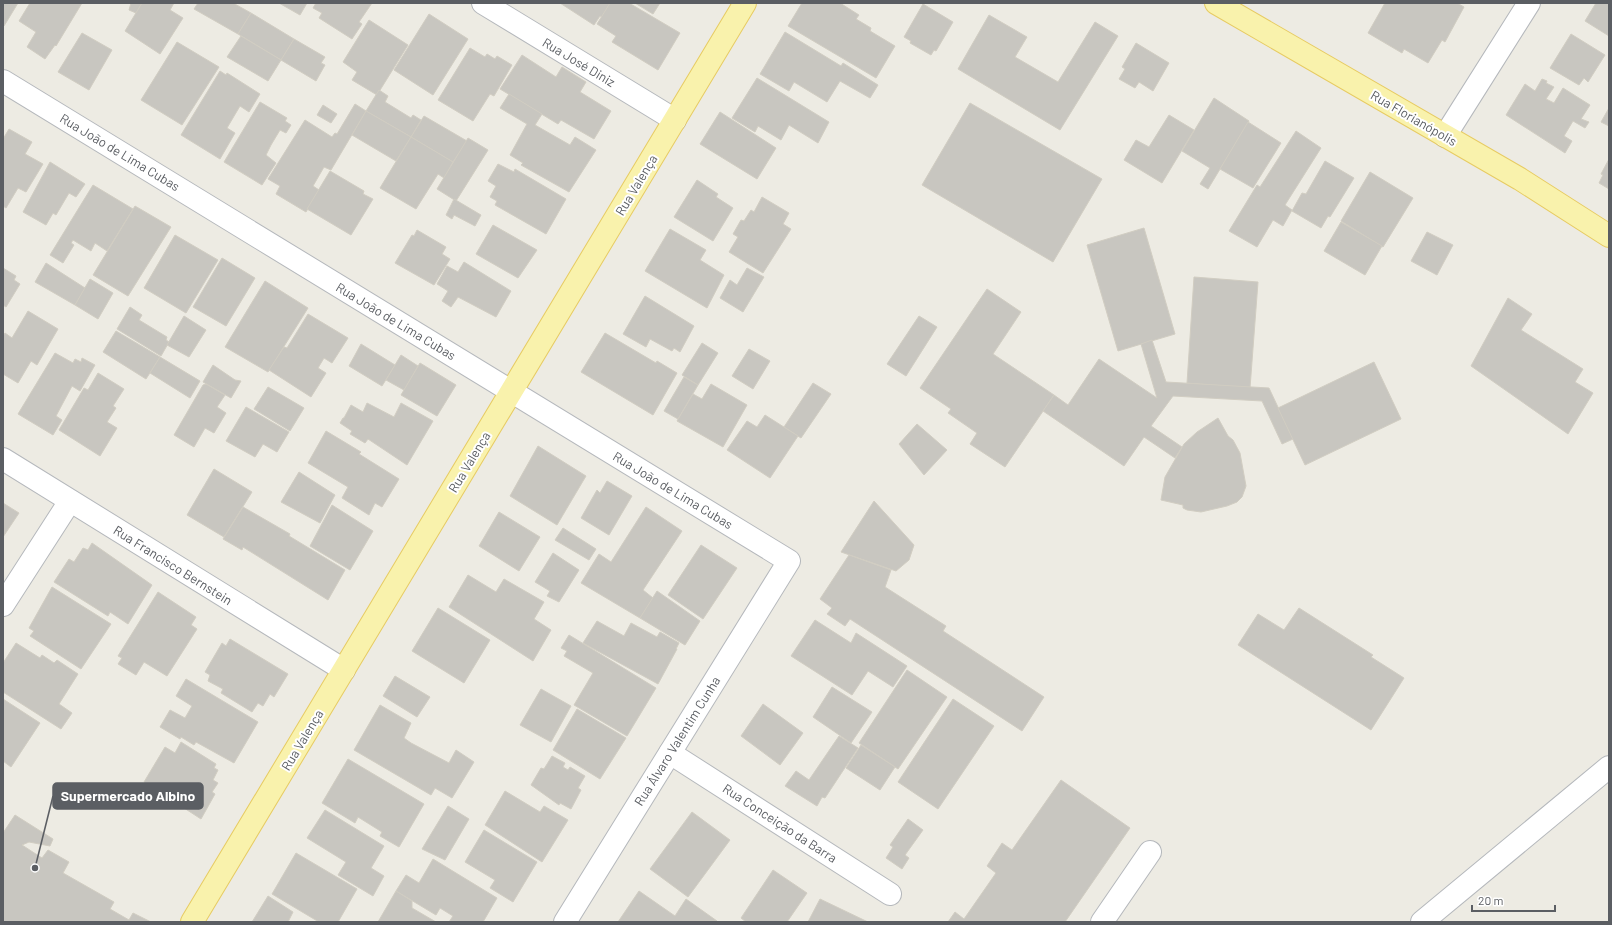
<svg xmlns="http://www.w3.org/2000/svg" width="1612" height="925" font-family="Barlow,sans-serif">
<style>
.building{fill:#c8c6c0;stroke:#d1cdc2}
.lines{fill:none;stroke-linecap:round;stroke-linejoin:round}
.minor-casing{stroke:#b5b8bc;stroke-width:24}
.major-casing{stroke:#e7cb62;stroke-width:24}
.minor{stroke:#fff;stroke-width:22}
.major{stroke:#f9f2ac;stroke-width:22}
.labels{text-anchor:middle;stroke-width:4;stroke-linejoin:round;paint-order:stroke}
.street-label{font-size:13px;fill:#5b5e63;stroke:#fff}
.leader{fill:none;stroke:#5b5e63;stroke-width:1.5}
.callout-dot{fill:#5b5e63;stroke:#fff;stroke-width:1.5}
.callout{fill:#5b5e63;stroke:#5b5e63;stroke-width:1.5}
.callout-label{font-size:14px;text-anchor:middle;font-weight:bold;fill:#fff}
</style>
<rect width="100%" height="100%" fill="#edebe3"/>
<!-- building -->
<g class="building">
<polygon points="3,3 18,3 4,26 3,25"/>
<polygon points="30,3 82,3 56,46 55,45 45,59 27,47 36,32 19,21"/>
<polygon points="131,3 142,3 136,13 129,10"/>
<polygon points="142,3 174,3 170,10 183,18 160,54 125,31"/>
<polygon points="198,3 233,3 251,13 238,34 194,9"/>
<polygon points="279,3 307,3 300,15"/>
<polygon points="316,3 372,3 359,22 362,24 352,39 319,18 322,13 313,8"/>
<polygon points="560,3 610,3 602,17 600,16 594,25"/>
<polygon points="610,3 629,3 680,33 658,70 612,42 616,36 597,24"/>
<polygon points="635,3 660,3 653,14"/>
<polygon points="802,3 840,3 859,15 856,19 871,28 870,31 895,46 876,78 788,26"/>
<polygon points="1385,3 1457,3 1464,7 1445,42 1442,40 1428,63 1404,49 1402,53 1368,33"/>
<polygon points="1596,3 1609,3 1609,36 1585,21"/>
<polygon points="923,4 953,22 936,51 934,50 931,55 910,43 911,41 904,37"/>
<polygon points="251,13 294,39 281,60 238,34"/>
<polygon points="429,14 468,39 433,95 394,70"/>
<polygon points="989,15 1027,37 1015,57 1058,82 1095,22 1118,36 1060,130 958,69"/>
<polygon points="369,20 408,45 377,95 352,80 357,72 343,62"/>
<polygon points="785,32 841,66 843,63 878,85 870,98 840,81 827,102 794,82 789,91 760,74"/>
<polygon points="82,33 112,50 89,90 58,72"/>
<polygon points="1571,34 1605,55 1588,82 1584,78 1579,85 1550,68"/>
<polygon points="241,36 281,60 268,81 227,57"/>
<polygon points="294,39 325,57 321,63 325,65 316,81 281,60"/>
<polygon points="177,42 219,67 182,125 141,100"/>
<polygon points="1136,43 1169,63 1153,91 1139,82 1135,88 1119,79 1125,69 1122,67"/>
<polygon points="470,48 485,57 487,54 495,59 497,56 512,65 494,96 490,94 473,121 438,100"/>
<polygon points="522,55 556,77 562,67 586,82 580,92 611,111 594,139 561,120 558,124 500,89"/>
<polygon points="220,71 226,75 227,73 260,94 249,112 240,106 227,128 235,133 220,159 181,135"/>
<polygon points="757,78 829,122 818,143 789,125 781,140 758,126 755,132 732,118"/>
<polygon points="1542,79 1547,81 1546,83 1554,87 1546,99 1554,103 1563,88 1590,105 1581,119 1589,122 1585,128 1573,121 1564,136 1572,141 1565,153 1506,115 1525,84 1535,91"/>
<polygon points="379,90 388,96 385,102 411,118 413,115 421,120 411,137 366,111"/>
<polygon points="509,94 542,114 535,125 570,145 575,137 596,150 569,192 521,165 523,163 510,155 527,124 500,108"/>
<polygon points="1214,98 1249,121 1208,189 1200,184 1210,168 1182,151"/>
<polygon points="260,102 287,118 285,121 291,125 286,133 280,130 271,145 266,155 276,163 262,185 224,162"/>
<polygon points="970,103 1102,179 1053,262 922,185"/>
<polygon points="355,104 366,111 331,170 324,167 313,186 319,190 306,212 276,194 280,186 268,179 305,120 332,137 335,133 337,134"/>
<polygon points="323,105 337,114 331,123 317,115"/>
<polygon points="1609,108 1609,126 1601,122"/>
<polygon points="366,111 411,137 396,161 352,135"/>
<polygon points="720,112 776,148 757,179 700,144"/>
<polygon points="1169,115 1194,130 1162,183 1124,160 1136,140 1149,147"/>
<polygon points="424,116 467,141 453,162 411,137"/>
<polygon points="1248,122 1281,143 1253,188 1220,169"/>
<polygon points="9,129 32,142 25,154 43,164 26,192 18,188 6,208 3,206 3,139"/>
<polygon points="1296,131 1321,148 1285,205 1292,210 1283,226 1273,220 1257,247 1229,231 1257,185 1260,187"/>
<polygon points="411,137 453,162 444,178 438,174 416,209 380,188"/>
<polygon points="468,138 488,150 456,201 437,189"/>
<polygon points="1609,159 1609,189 1599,183 1603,175 1601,174"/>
<polygon points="1325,161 1354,178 1330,217 1328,216 1321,228 1292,211 1302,193 1306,194"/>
<polygon points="50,162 85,184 76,197 69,193 56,215 53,213 46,225 23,212"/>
<polygon points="498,164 514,172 515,169 566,199 546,234 495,205 497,201 490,197 496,186 488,181"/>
<polygon points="330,171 364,191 363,194 373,199 351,235 307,209"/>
<polygon points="1370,172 1413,198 1383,247 1341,221"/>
<polygon points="697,180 718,194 716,197 733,208 713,241 674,217"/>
<polygon points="93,185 133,209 107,251 95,243 91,251 73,240 71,243 74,245 63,263 50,255"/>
<polygon points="762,197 789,213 783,224 791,229 763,273 729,252 738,237 733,234 741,220 744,221 751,210 754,212"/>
<polygon points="454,199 481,215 475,226 454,215 452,219 446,215"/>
<polygon points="135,206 171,227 128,296 93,275"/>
<polygon points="1341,222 1382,246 1365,275 1324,251"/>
<polygon points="493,225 537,250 518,278 476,254"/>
<polygon points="1144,228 1175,334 1118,351 1087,245"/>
<polygon points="670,229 706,250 700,260 724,275 707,308 645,271"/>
<polygon points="417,230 446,247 442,254 450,259 434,285 395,263 412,235 414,236"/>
<polygon points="1427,232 1453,245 1437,275 1411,261"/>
<polygon points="175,235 218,260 186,313 144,288"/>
<polygon points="222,258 255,278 226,326 193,307"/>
<polygon points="464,262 511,291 496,317 458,297 451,307 442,301 448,291 437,284 447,266 458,272"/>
<polygon points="46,263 85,288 75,305 35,282"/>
<polygon points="3,268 16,276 14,280 20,284 6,307 3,305"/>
<polygon points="747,268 764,277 743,312 720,298 730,280 737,285"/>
<polygon points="1194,277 1258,282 1250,388 1187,383"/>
<polygon points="90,279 113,293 98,319 75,305"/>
<polygon points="265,281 308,308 268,372 225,347"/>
<polygon points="987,289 1021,312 993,354 1054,395 1005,467 970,444 977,433 948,413 951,409 920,388"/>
<polygon points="645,296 694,326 680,352 674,348 672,351 650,339 646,347 623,334"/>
<polygon points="1508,298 1532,314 1521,330 1583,369 1575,382 1593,393 1568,434 1471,366"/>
<polygon points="130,307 142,315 139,320 167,337 166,340 169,342 161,356 117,329"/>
<polygon points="28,311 58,329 37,365 31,361 18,383 3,374 3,336 5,333 12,338"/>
<polygon points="308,314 348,338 332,363 324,358 318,368 326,373 311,397 269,370 284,347 287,348"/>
<polygon points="184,316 206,330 189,357 167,345"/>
<polygon points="919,316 937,327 906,376 887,364"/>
<polygon points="116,331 160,357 146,379 103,352"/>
<polygon points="605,333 656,363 657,361 677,373 653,415 581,372"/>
<polygon points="1152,340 1166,382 1269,388 1293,439 1282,444 1262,401 1173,396 1151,426 1182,447 1175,458 1144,437 1124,466 1043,411 1054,395 1068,405 1099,359 1157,398 1141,344"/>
<polygon points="702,343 718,353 698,385 682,375"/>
<polygon points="361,344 395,365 382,386 349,366"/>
<polygon points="749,349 770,361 753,389 732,376"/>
<polygon points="55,353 73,363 75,359 81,362 82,358 95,365 80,391 72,386 56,416 62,420 53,435 18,414"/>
<polygon points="401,355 418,366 404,390 386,380"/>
<polygon points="160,357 200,381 190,398 150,373"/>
<polygon points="1374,362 1401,419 1305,465 1278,408"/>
<polygon points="420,363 456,385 437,416 401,395"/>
<polygon points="213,365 235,380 241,381 231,398 203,382"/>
<polygon points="98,373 124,389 113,406 116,408 107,422 117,428 100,456 59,430 84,388 88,390"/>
<polygon points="684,377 698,385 678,419 664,411"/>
<polygon points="813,383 831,394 801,438 784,427"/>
<polygon points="206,384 225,395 217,407 226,413 214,433 205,428 194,447 174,435 203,385"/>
<polygon points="711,384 747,405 723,447 677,421 693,394 702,399"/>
<polygon points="268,387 304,408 290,431 254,409"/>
<polygon points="367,403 394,417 401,403 433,421 407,465 368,439 365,443 350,434 352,431 340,423 343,418 344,418 351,405 363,412"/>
<polygon points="246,407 289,432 277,452 263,444 255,457 226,441"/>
<polygon points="765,415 798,436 770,478 727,450 747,421 757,427"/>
<polygon points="1218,418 1228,436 1233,440 1240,453 1246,486 1242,497 1237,502 1227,506 1201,512 1187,510 1183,508 1183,505 1161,500 1165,477 1184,444 1197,432"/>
<polygon points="917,424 947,450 924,475 899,444"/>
<polygon points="326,431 361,452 359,454 399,479 382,507 375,503 369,515 342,498 348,487 308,463"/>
<polygon points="538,446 586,476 557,525 510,496"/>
<polygon points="214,469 252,492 224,537 187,515"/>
<polygon points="299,472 335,495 320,523 281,502"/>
<polygon points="607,481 632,496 609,535 581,518 597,490 600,493"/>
<polygon points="874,501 914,545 909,560 896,571 841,552"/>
<polygon points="3,503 19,513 3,537"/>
<polygon points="332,505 373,531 350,570 310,546"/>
<polygon points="243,507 290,534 289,536 345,570 328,600 243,547 242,550 223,539"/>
<polygon points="646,507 682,531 643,590 653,598 640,618 581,583 599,554 611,562"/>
<polygon points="499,512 540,537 519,571 479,546"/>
<polygon points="563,528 596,549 589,560 555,540"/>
<polygon points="92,543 152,585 128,624 110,612 108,616 54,582 69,559 74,562 83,548 88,550"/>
<polygon points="701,545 737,568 703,619 668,595"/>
<polygon points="553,553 579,570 559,602 547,596 550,591 535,582"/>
<polygon points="849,555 891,570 885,587 946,626 943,631 1044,697 1022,731 850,619 845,626 827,614 832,608 820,599"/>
<polygon points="468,575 496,592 504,579 544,602 534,619 551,630 533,661 449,607"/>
<polygon points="52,587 111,624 81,669 30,636 34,631 29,628"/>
<polygon points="657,591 700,621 685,645 640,618"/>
<polygon points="158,592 196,617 191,625 197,629 167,676 144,662 136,675 118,664 122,658 118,656"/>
<polygon points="438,608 490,640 464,683 412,651"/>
<polygon points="1299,608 1373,655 1371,657 1404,678 1371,730 1238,645 1258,614 1284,630"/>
<polygon points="815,620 851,643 856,633 907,666 893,687 868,671 852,695 791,656"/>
<polygon points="597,621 624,636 631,623 657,637 660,632 679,643 676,649 677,649 658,684 583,643"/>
<polygon points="569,635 656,688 627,736 574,705 593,673 564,656 567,651 561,648"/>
<polygon points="230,639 288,674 274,697 270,694 263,706 258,703 252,712 221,693 223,689 208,681 210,675 205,672 222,643 226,646"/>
<polygon points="16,643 40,658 42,655 54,663 57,660 78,674 59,704 72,713 61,729 3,692 3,663"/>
<polygon points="907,670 947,697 898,769 859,743"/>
<polygon points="395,676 430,697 417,717 383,696"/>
<polygon points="186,679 258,722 234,763 196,742 194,745 181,737 180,739 160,727 170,710 185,718 192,706 176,696"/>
<polygon points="832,687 872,712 851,743 813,717"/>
<polygon points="541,689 571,706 551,742 520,725"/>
<polygon points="3,699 40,723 11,767 3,761"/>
<polygon points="953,699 994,726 938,809 898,782"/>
<polygon points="763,704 803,733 780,765 741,736"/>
<polygon points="380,705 411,723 404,738 411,743 449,763 456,750 474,762 452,798 435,788 431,795 354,750"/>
<polygon points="577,709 626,738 600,779 553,750"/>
<polygon points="839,736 858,748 825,798 822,797 817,806 785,786 796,771 809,780"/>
<polygon points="181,742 216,764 214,768 218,770 213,780 218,783 212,792 215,794 201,819 144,782 165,747 175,753"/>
<polygon points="861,745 895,767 880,790 846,768"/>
<polygon points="552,756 565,763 563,767 568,770 570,767 585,776 578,788 581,790 571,809 560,803 559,805 531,785 541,768 544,769"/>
<polygon points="348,759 424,804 399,847 380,836 382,832 358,817 355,823 322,803"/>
<polygon points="1061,780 1130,828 1065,922 948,922 955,912 964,919 996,873 987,866 1002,843 1012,850"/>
<polygon points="505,791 540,812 544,806 568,820 542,862 485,825"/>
<polygon points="448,806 469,819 445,860 422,849"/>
<polygon points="325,810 384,846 371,868 384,876 373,896 338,875 346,862 307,838"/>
<polygon points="692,812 730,840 688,897 650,869"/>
<polygon points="15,815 53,839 50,846 29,842 22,845 42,858 48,850 69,862 63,873 114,902 110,909 129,920 133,913 151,922 3,922 3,833"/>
<polygon points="908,819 923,830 905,855 909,858 902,869 886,858 893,847 890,845"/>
<polygon points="484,830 537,862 513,902 490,888 495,880 465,862"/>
<polygon points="296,853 357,889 338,922 319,922 272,894"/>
<polygon points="433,859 497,898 483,922 449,922 453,916 440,908 436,915 396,891 406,875 419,883"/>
<polygon points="773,870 807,893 787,922 746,922 741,918"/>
<polygon points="396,891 412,901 412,908 436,922 378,922"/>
<polygon points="639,891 675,916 686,899 717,921 618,922"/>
<polygon points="268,896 293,912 288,922 252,922"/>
<polygon points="820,899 868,922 808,922"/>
</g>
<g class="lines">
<defs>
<g id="minor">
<polyline points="483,3 675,120"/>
<polyline points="3,81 789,561 565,922"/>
<polyline points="1445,136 1529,3"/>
<polyline points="3,459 344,670"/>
<polyline points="3,605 70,501"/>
<polyline points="670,753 890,894"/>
<polyline points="1102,922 1150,852"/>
<polyline points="1422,922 1609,767"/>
</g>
<g id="major">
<polyline points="1216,3 1520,179 1609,236"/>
<polyline points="192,922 745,3"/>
</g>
</defs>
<!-- minor casing -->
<use href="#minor" class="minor-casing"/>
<!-- major casing -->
<use href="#major" class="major-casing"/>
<!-- minor -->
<use href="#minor" class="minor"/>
<!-- major -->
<use href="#major" class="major"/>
</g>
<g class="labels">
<!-- street labels -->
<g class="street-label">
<text transform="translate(579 62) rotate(31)" y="5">Rua José Diniz</text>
<text transform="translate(1414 118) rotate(30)" y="5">Rua Florianópolis</text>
<text transform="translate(120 152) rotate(31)" y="5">Rua João de Lima Cubas</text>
<text transform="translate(636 185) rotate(-59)" y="5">Rua Valença</text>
<text transform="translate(396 321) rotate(31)" y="5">Rua João de Lima Cubas</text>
<text transform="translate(469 462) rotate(-59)" y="5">Rua Valença</text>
<text transform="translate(673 490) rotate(31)" y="5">Rua João de Lima Cubas</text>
<text transform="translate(173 565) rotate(32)" y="5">Rua Francisco Bernstein</text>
<text transform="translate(302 740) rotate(-59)" y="5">Rua Valença</text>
<text transform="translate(677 741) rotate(-58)" y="5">Rua Álvaro Valentim Cunha</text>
<text transform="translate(780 823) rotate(33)" y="5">Rua Conceição da Barra</text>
</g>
</g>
<!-- callouts -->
<path class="leader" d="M35 868L53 796"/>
<circle class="callout-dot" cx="35" cy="868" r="4"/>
<rect class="callout" x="53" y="783" width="150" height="26" rx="4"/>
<g class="callout-label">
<text x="128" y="801">Supermercado Albino</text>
</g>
<!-- border -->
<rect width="1612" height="925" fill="none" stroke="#5b5e63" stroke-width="8"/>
<!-- scale -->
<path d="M1472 905v6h83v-6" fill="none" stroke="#5b5e63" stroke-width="2"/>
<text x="1478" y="905" font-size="12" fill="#5b5e63" stroke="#ffffff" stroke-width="3" paint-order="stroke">20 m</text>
</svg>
